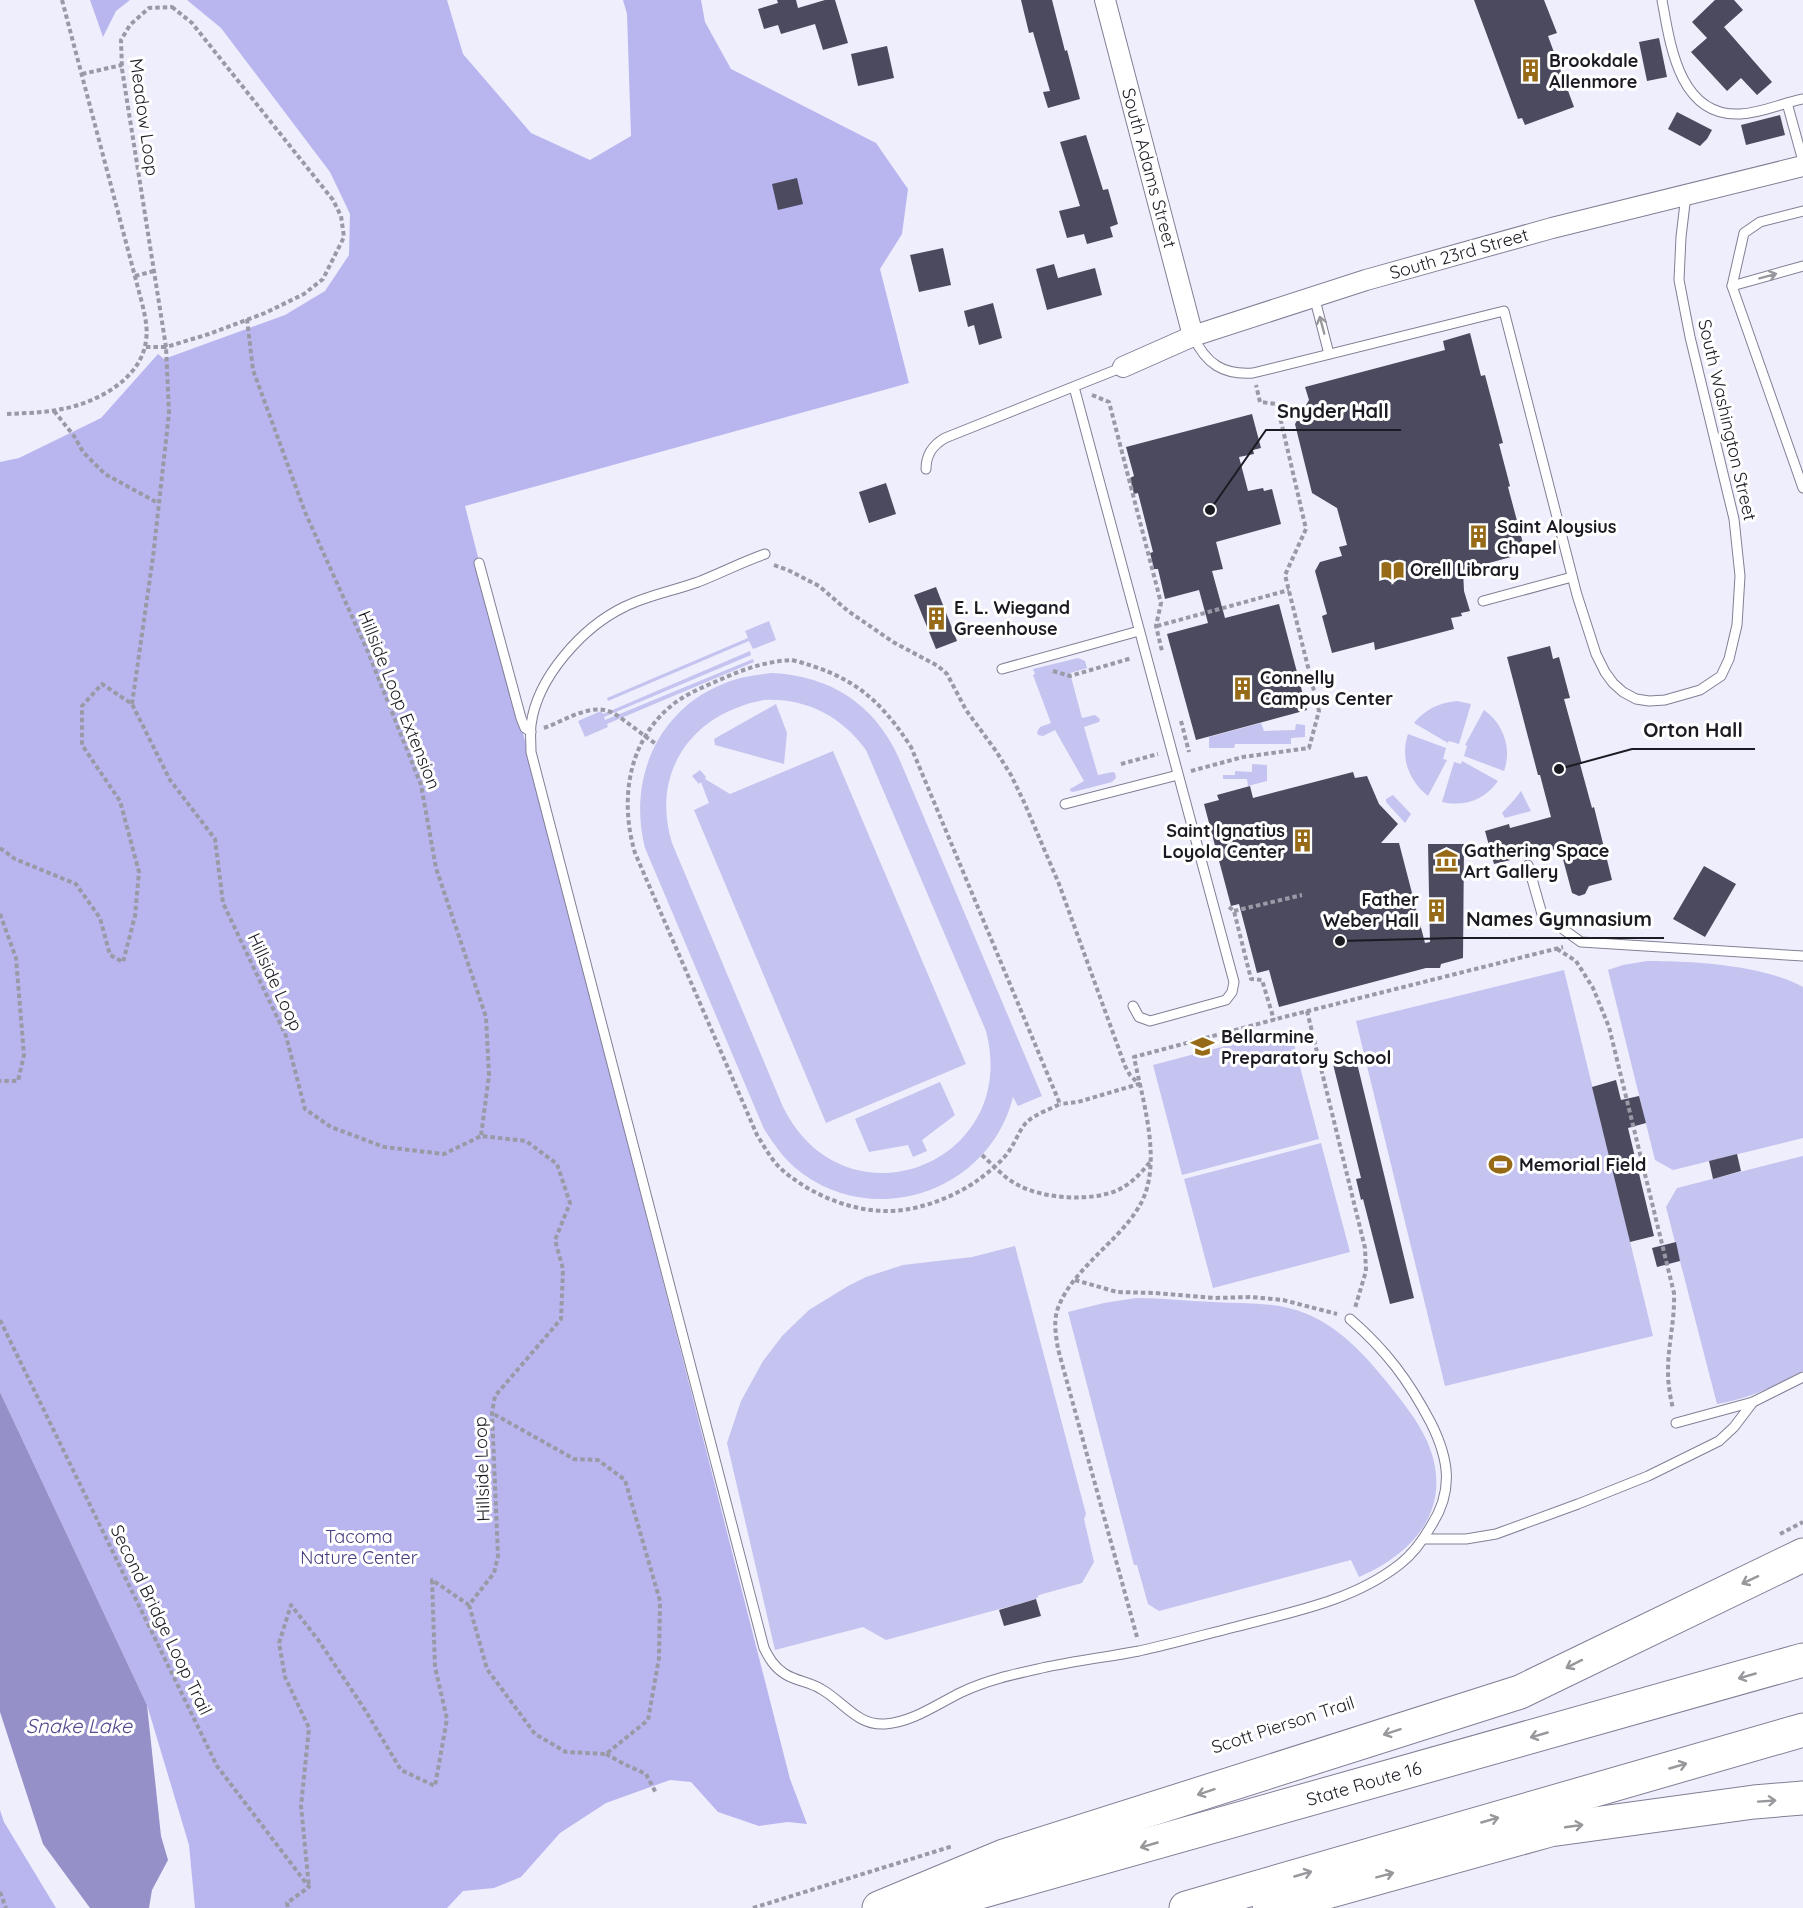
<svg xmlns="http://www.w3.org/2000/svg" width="1803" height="1908" font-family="Quicksand,sans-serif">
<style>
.green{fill:#c5c3ef;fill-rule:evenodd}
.forest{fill:#b9b6ef}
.water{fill:#9591c8}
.building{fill:#4b4a5e}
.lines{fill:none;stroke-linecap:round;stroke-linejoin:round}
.lane-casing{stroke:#807f95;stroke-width:11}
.street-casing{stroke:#807f95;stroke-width:22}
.highway-casing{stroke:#807f95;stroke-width:35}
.path{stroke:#9a99a6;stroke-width:4;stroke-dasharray:4.5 3;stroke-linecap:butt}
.lane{stroke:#fff;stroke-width:9}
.street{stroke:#fff;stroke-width:20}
.highway{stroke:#fff;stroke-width:33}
.oneway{stroke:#98989c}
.labels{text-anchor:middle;stroke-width:6;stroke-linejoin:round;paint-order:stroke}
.poi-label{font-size:18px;font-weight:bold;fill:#1b1b23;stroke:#fff;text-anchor:start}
.street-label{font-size:18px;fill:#1b1b23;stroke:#fff}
.park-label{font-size:18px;fill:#453b7f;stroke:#fff}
.water-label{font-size:20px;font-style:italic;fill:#534a8f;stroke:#fff}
.leader{fill:none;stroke:#1b1b23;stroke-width:2}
.callout-dot{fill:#1b1b23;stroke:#fff;stroke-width:2}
.callout-label{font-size:20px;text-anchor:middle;font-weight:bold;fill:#1b1b23;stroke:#fff;stroke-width:6;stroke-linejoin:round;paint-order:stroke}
</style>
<rect width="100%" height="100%" fill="#efeefd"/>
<!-- green -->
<g class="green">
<polygon points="769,621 776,640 753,649 749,641 608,701 607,698 748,638 745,631"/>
<polygon points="750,651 751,655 604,717 605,720 753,659 754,662 607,724 608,727 585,737 578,721 601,711 603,714"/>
<polygon points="1078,658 1085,661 1087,668 1070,673 1082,718 1095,715 1100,719 1099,722 1084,727 1098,775 1113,772 1115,773 1116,778 1112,782 1073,792 1070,791 1070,789 1084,781 1055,730 1043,736 1038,735 1037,732 1040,727 1051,723 1033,675 1035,674 1033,669"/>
<path d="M 772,673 C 830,676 873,703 898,756 L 1042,1096 L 1018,1106 L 1013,1097 C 990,1189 880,1229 803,1174 C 786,1162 775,1146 764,1129 L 645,848 C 628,781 656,711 723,684 C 738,677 755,675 772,673 ZM 764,700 C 806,698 841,716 866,750 L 986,1031 C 1021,1164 845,1232 783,1107 L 672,843 C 650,771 693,713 764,700 Z"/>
<path d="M 1457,701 L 1471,704 L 1459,744 L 1449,741 L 1448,743 L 1414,723 C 1426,709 1438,703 1457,701 Z"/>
<polygon points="776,704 787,733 784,764 715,745 714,739"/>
<path d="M 1484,710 C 1504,724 1512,749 1504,771 L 1464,756 L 1467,746 L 1465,745 Z"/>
<polygon points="1261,723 1264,731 1295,730 1296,724 1305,725 1305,737 1291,738 1291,744 1235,744 1234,748 1209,748 1209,737"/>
<path d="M 1408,734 L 1446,748 L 1443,759 L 1447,760 L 1428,796 C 1409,781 1400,758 1408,734 Z"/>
<polygon points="833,751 966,1064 826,1123 694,810 709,803 701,782 699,784 692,776 700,770 706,777 705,779 730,794"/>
<path d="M 1462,761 L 1498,781 C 1485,800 1464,807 1442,802 L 1454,762 L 1461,764 Z"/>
<polygon points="1252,764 1267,765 1267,781 1248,786 1247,779 1223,779 1223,775 1235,775 1235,771 1252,772"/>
<polygon points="1521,791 1531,811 1505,818 1502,813 1514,800"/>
<polygon points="1393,795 1411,814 1405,823 1386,802 1386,799"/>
<path d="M 1647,961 C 1694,961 1762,965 1803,987 L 1803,1138 L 1673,1170 L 1655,1160 L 1608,970 L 1623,965 Z"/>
<polygon points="1564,970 1653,1336 1445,1386 1356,1021"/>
<polygon points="1290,1029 1319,1139 1182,1175 1153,1065"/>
<polygon points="940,1082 955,1115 922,1140 927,1151 913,1157 908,1145 869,1152 855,1119"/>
<polygon points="1321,1143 1350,1252 1213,1288 1184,1179"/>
<path d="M 1803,1156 L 1803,1371 C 1776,1386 1748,1399 1717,1404 L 1666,1207 L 1677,1188 Z"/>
<polygon points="1015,1246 1086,1514 1084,1519 1094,1562 1082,1583 1039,1595 1036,1599 886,1640 863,1627 775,1650 727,1443 741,1401 763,1361 783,1335 809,1310 848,1286 866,1277 903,1265 972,1257"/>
<path d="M 1136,1298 C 1162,1298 1187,1301 1213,1302 C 1245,1304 1276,1301 1307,1314 C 1340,1328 1364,1354 1386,1381 C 1401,1400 1417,1419 1427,1441 C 1455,1505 1417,1552 1359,1577 L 1351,1560 L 1159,1611 L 1148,1604 L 1137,1565 L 1134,1565 L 1068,1312 L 1104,1303 Z"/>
</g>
<!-- forest -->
<g class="forest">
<polygon points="90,0 130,0 116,11 103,37"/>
<polygon points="187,0 447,0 463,54 531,133 590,160 631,136 627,14 623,0 701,0 705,22 731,69 876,143 908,189 902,234 880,269 909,383 465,506 790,1779 807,1824 788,1822 759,1826 718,1812 691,1782 670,1780 606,1803 560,1833 521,1877 494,1888 463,1891 447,1908 195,1908 189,1845 147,1705 0,1392 0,462 19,458 101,418 158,354 164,359 285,315 325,291 349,255 350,214 330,172 221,28"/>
<polygon points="0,1810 4,1822 56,1908 0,1908"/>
</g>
<!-- water -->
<polygon class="water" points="0,1392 147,1705 161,1836 168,1860 152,1890 149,1908 90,1908 43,1844 0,1712"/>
<!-- building -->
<g class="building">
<polygon points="777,0 796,0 798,8 825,0 835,0 848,43 823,50 815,24 781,34 778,25 764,29 758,9 778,3"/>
<polygon points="1021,0 1052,0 1065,51 1067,50 1080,99 1048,108 1043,92 1050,91 1033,32 1029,33"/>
<polygon points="1474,0 1544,0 1557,33 1548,36 1574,107 1525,125 1522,118 1518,119"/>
<polygon points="1715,0 1734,0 1743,10 1724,27 1772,82 1757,95 1741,78 1727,91 1691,52 1707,38 1692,22"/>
<polygon points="1659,38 1667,77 1647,81 1639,42"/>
<polygon points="887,46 894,78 858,86 851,54"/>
<polygon points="1677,112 1712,130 1707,139 1700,146 1668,129"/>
<polygon points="1780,115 1785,135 1746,145 1741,125"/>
<polygon points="1086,135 1103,190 1108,189 1118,224 1110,227 1113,237 1087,244 1084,234 1067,238 1059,211 1080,206 1060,142"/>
<polygon points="797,178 803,204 778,210 772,184"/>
<polygon points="943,248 951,285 919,292 910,255"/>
<polygon points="1054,264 1058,278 1095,268 1102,295 1047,310 1036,269"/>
<polygon points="993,303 1002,338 979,345 974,325 968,327 964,311"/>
<polygon points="1470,333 1481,376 1485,375 1503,443 1499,444 1510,486 1508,487 1524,547 1509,551 1511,557 1463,570 1464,591 1470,611 1461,613 1462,616 1451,618 1454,629 1375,650 1374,642 1332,653 1322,616 1327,614 1315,571 1320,562 1342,556 1339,547 1347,545 1337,508 1312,493 1295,424 1309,400 1305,387 1445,350 1443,341"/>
<polygon points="1252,414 1261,448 1253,450 1254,454 1239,457 1248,491 1263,488 1264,491 1272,489 1281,524 1216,542 1223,569 1212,571 1225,618 1279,604 1307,710 1196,740 1167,634 1208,623 1199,590 1165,599 1158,569 1154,569 1150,553 1153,552 1138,493 1134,494 1130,478 1134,476 1126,447"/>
<polygon points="886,483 896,514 869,523 859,492"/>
<polygon points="936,587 957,641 936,649 914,595"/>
<polygon points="1550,646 1553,659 1559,657 1570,698 1564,699 1582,764 1580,764 1592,808 1594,807 1612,880 1589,886 1585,894 1579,896 1572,893 1560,848 1494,864 1485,831 1509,824 1510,828 1551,817 1540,775 1538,775 1507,657"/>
<polygon points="1353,772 1355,778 1367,776 1379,804 1398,824 1381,843 1399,843 1425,943 1430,942 1428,844 1464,844 1463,958 1441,964 1440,968 1426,968 1279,1007 1269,970 1257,973 1239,904 1231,906 1204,804 1219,800 1217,795 1250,786 1253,798"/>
<polygon points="1704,866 1736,884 1705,937 1673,919"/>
<polygon points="1356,1059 1414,1298 1390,1304 1363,1199 1361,1200 1356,1179 1361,1178 1333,1064"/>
<polygon points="1616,1080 1621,1100 1639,1096 1646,1123 1628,1128 1654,1236 1630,1242 1592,1087"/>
<polygon points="1737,1154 1741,1171 1713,1179 1709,1161"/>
<polygon points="1676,1242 1680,1261 1657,1267 1652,1248"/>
<polygon points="1036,1599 1041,1616 1004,1626 999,1610"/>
</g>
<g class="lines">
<defs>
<g id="lane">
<path d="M 1662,0 C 1670,44 1679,117 1740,114 C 1762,113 1782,103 1803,99"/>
<polyline points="1787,103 1803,161"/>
<polyline points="1803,211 1760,222 1744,233 1732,286 1803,488"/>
<polyline points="1732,286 1803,266"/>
<polyline points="1314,296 1329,354"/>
<path d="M 1193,336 C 1206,364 1223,375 1253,373 L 1504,311 L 1577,595 L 1596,654 L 1605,672 L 1613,683 L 1623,692 L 1636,699 L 1649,701 L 1665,700 L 1700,690 L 1721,676 L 1729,659 L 1737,625 L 1740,576 L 1734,519 L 1690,337 L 1679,280 L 1681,237 L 1686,195"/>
<polyline points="1074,387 1234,982 1232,992 1226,1000 1150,1021 1139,1017 1133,1006"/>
<path d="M 926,469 C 926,454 933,445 945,438 L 1123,367"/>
<path d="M 765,554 C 742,562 721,573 698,582 C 673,591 648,595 624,607 C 583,627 537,677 531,725 C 530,733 531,743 531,752 L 764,1648 C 769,1658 774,1667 785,1674 C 796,1681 810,1682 821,1689 C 843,1701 857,1726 885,1724 C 913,1722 937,1704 962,1692 C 987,1680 1015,1674 1042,1668 C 1074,1661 1107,1657 1139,1651 C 1171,1644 1203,1635 1235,1627 C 1292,1612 1353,1601 1400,1564 C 1413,1554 1423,1540 1431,1526 C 1454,1491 1449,1459 1431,1423 C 1409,1381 1386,1350 1350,1319"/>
<polyline points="479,563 521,718 525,728 531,732"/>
<polyline points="1483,601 1572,577"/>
<polyline points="1002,669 1139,631"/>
<polyline points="1065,804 1178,775"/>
<polyline points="1528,865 1542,914 1581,942 1803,956"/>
<polyline points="1676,1423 1753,1402 1803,1377"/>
<polyline points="1423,1539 1466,1539 1496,1534 1578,1504 1648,1476 1719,1441 1734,1427 1753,1402"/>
</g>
<g id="street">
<polyline points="1105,0 1193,336"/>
<polyline points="1123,367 1193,336 1366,280 1552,228 1803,166"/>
</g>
<g id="highway">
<polyline points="1269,1904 1316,1895 1550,1830 1754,1802 1803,1798"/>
<polyline points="930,1906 1803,1660"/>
<polyline points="879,1908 1004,1856 1520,1692 1803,1555"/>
<polyline points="1186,1908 1803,1730"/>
</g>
</defs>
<!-- lane casing -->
<use href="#lane" class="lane-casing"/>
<!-- street casing -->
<use href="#street" class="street-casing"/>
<!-- highway casing -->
<use href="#highway" class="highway-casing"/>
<!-- path -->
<g class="path">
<polygon points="172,7 192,23 333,200 341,216 344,237 323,279 304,294 265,313 209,334 166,347 122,69 121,40 130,25 149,8"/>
<polyline points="82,74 122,65"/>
<polyline points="135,276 154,271"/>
<polyline points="247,319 253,370 305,512 368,652 421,785 436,868 486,1017 489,1075 481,1136"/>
<polyline points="1092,395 1109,402 1161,603 1156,626 1162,651"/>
<polyline points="54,411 74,436 83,452 105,474 158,503"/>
<path d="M 7,414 C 25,413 44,413 62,409 C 96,403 142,379 146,340 C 148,328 145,316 142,303 L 62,0"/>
<polyline points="774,565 790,571 819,586 848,611 893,642 938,666 947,674 966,710 996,751 1011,775 1024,802 1059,884 1125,1066 1130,1075 1139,1084 1078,1102 1060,1104"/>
<polyline points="1157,626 1289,590"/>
<path d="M 792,660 C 850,675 878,696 911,747 L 1060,1104 C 1050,1109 1036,1114 1028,1121 C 1020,1128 1017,1139 1011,1148 C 1004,1160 989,1172 978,1180 C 953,1198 915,1212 884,1211 C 847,1210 808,1193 780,1168 C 771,1159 764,1146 757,1135 L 635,853 C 619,799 628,738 676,702 C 689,693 703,687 717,681 C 741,670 766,661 792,660 Z"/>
<polyline points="1053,671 1070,676 1132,658"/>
<polyline points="132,704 153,557 169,413 166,347 145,347"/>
<polyline points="1181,721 1189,752"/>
<path d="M 544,728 C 567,720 595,699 618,716 C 631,725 643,735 656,744"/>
<polyline points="1121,764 1158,754"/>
<polyline points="1191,771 1243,757 1309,748 1319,711 1285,575 1306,529 1277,404 1260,402 1256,385"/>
<polyline points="0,848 15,859 76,884 100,918 110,955 123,962 135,916 139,872 120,801 82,745 82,706 102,684 132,704 170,780 215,839 223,903 286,1036 305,1109 331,1127 384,1147 444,1154 481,1136 526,1141 557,1164 570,1203 555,1240 563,1269 561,1319 495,1396 492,1413 498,1556 494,1573 469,1605 432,1580 435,1667 447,1719 435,1786 401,1770 365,1710 319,1641 291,1605 279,1643 285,1677 309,1728 301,1806 309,1887"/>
<polyline points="1229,907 1234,911 1251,979 1262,980 1274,1020"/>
<polyline points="1234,911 1302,895"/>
<polyline points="0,914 16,958 24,1055 18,1081 0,1081"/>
<path d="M 1557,949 L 1576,961 L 1593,988 L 1609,1027 L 1674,1293 C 1675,1321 1668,1344 1668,1371 C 1668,1384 1670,1396 1673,1409"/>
<polyline points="1307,1011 1365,1248 1366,1271 1355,1308"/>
<path d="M 982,1155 C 993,1165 1004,1178 1018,1185 C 1044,1199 1091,1202 1118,1190 C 1131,1184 1141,1173 1150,1162"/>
<polyline points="1075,1280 1117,1292 1155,1293 1215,1298 1251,1297 1283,1300 1337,1314"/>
<polyline points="0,1320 217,1766 309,1887 287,1903 288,1908"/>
<polyline points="1780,1534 1803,1522"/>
<polyline points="469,1605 487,1669 535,1734 566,1752 606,1754 648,1720 659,1658 660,1601 625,1480 598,1460 574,1459 492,1413"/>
<path d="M 1137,1637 L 1058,1349 C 1056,1336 1053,1321 1058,1308 C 1075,1262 1135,1233 1147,1188 C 1158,1148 1142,1097 1134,1057 L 1284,1017 L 1563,947"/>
<polyline points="606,1754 626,1765 646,1774 656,1793"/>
<polyline points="0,1892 6,1908"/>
<polyline points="753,1908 953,1846"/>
</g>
<!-- lane -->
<use href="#lane" class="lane"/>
<!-- street -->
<use href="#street" class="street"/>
<!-- highway -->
<use href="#highway" class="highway"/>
</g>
<!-- one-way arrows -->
<defs><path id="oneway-shaft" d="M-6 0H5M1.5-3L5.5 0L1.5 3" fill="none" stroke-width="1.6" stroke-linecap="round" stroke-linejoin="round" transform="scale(1.5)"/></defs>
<g class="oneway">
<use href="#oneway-shaft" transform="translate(1768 276) rotate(-15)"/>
<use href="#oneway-shaft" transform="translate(1322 325) rotate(-105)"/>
<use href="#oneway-shaft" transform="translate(1750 1580) rotate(155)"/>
<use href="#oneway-shaft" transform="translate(1574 1664) rotate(153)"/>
<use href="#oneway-shaft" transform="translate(1747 1676) rotate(164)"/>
<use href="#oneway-shaft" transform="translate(1392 1732) rotate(162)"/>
<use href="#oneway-shaft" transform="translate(1539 1735) rotate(164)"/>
<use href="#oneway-shaft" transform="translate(1678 1766) rotate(-16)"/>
<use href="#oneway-shaft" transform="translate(1206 1792) rotate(162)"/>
<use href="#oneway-shaft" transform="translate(1767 1801) rotate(-4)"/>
<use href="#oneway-shaft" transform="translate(1490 1820) rotate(-16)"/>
<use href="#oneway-shaft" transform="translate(1574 1826) rotate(-8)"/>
<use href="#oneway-shaft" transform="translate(1149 1845) rotate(164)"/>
<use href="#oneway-shaft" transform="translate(1303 1874) rotate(-16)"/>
<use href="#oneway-shaft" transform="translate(1385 1875) rotate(-15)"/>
</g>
<!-- icons -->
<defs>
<symbol id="building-bare" viewBox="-9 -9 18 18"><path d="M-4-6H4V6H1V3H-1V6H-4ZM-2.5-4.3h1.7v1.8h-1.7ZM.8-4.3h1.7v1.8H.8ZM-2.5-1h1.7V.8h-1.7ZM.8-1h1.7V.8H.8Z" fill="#966a17" stroke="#fff" stroke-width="2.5" paint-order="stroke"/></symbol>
<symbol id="library-bare" viewBox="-9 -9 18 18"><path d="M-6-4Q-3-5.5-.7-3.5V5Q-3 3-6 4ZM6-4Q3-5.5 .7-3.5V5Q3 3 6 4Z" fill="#966a17" stroke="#fff" stroke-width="2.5" paint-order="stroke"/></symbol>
<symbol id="museum-bare" viewBox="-9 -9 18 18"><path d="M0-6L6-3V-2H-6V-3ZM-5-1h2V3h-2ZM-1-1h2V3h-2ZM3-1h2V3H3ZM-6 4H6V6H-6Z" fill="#966a17" stroke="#fff" stroke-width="2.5" paint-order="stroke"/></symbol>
<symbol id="school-bare" viewBox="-9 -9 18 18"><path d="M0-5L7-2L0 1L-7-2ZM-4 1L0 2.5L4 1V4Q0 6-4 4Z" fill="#966a17" stroke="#fff" stroke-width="2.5" paint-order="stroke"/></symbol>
<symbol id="stadium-bare" viewBox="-9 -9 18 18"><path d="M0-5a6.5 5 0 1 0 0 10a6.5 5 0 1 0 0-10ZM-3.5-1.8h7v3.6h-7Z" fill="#966a17" stroke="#fff" stroke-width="2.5" paint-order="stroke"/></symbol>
</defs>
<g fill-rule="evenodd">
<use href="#building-bare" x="1514" y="54" width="33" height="33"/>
<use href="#building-bare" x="1462" y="520" width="33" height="33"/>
<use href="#library-bare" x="1376" y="554" width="33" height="33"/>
<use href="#building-bare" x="920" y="602" width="33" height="33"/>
<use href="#building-bare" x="1226" y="672" width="33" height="33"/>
<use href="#building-bare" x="1286" y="824" width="33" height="33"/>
<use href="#museum-bare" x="1430" y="844" width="33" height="33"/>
<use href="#building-bare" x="1420" y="894" width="33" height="33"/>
<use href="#school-bare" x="1186" y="1030" width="33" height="33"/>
<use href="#stadium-bare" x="1484" y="1148" width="33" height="33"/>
</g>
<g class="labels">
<!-- poi labels -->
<g class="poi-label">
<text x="1549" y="67">Brookdale<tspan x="1549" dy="21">Allenmore</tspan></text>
<text x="1497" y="533">Saint Aloysius<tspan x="1497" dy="21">Chapel</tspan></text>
<text x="1410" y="576">Orell Library</text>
<text x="954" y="614">E. L. Wiegand<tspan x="954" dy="21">Greenhouse</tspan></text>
<text x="1260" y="684">Connelly<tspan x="1260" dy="21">Campus Center</tspan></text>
<text x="1285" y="837" text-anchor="end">Saint Ignatius<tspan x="1285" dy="21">Loyola Center</tspan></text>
<text x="1464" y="857">Gathering Space<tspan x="1464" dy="21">Art Gallery</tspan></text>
<text x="1419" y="906" text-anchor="end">Father<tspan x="1419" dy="21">Weber Hall</tspan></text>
<text x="1221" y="1043">Bellarmine<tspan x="1221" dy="21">Preparatory School</tspan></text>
<text x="1519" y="1171">Memorial Field</text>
</g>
<!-- street labels -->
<g class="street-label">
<text transform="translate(144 117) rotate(82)" y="6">Meadow Loop</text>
<text transform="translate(1149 168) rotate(75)" y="6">South Adams Street</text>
<text transform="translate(1459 254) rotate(-16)" y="6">South 23rd Street</text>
<text transform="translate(1727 420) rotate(77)" y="6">South Washington Street</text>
<text transform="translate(399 700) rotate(68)" y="6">Hillside Loop Extension</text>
<text transform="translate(275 982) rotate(65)" y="6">Hillside Loop</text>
<text transform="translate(482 1469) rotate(-92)" y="6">Hillside Loop</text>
<text transform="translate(161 1620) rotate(64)" y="6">Second Bridge Loop Trail</text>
<text transform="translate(1283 1725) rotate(-18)" y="6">Scott Pierson Trail</text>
<text transform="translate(1364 1784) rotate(-16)" y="6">State Route 16</text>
</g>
<!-- park labels -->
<g class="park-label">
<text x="359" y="1543">Tacoma<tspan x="359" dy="21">Nature Center</tspan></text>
</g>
<!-- water labels -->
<g class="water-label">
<text x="79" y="1733">Snake Lake</text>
</g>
</g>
<!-- callouts -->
<path class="leader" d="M1210 510L1266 430H1401M1559 769L1632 749H1755M1340 941L1455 938H1664"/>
<g class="callout-dot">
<circle cx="1210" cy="510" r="6"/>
<circle cx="1559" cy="769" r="6"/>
<circle cx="1340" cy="941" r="6"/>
</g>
<g class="callout-label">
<text x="1333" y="418">Snyder Hall</text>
<text x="1693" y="737">Orton Hall</text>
<text x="1559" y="926">Names Gymnasium</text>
</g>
</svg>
